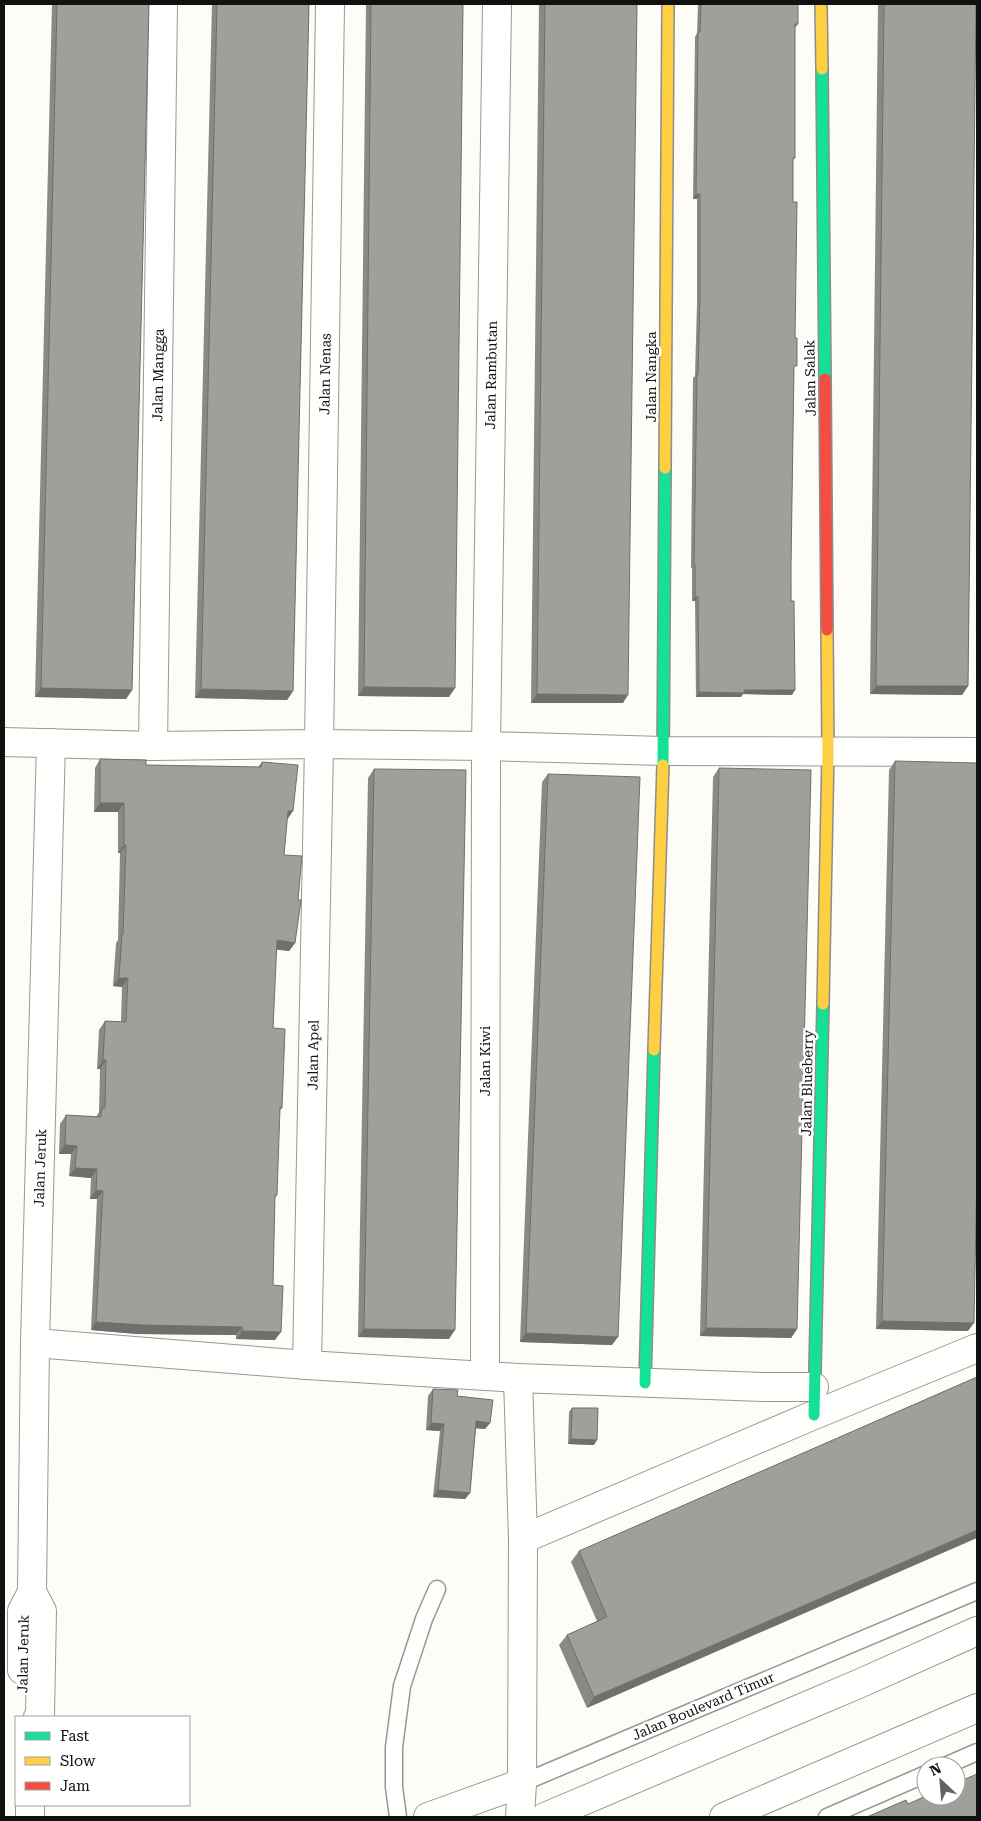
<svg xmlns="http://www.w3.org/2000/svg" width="981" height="1821" font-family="'Roboto Serif',serif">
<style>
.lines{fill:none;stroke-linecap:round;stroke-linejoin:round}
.lane-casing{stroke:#979795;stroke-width:19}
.street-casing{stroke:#979795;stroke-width:30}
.fast-casing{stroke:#8e8d8b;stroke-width:14}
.slow-casing{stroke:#8e8d8b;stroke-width:14}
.jam-casing{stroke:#8e8d8b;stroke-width:14}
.lane{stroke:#fffffe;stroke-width:16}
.street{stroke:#fffffe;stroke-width:28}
.fast{stroke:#16e098;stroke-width:11}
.slow{stroke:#ffcf43;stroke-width:11}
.jam{stroke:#f24e42;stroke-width:11}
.wall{fill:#8a8986}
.shaded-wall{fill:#716f6d}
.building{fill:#a19f9c;stroke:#716f6d}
.labels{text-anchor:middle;stroke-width:5;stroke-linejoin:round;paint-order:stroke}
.street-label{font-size:14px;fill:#111;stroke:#fff}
</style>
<rect width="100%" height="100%" fill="#fdfcf7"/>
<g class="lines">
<defs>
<g id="lane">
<polyline points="945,1766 977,1752"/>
<polyline points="522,1783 977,1591"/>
<polyline points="398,1817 394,1787 394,1747 402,1686 424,1619 437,1589"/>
<polyline points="827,1817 926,1774"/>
</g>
<g id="street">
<polyline points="4,742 153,746 319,744 486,746 663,751 977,752"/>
<polyline points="153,746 163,4"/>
<polyline points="35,1343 307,1365 518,1378 763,1387 814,1387"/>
<polyline points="307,1365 319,744 330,4"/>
<polyline points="485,1375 486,746 497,4"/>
<polyline points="518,1378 523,1539 522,1783 520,1817"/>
<polyline points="523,1539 814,1415 977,1348"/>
<polyline points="22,1670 22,1611 32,1592"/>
<polyline points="38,1717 40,1714 42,1611 32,1592 35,1343 51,743"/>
<polyline points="30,1817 30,1805"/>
<polyline points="428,1817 522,1783"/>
<polyline points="545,1817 863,1682 977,1631"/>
<polyline points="724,1817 977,1708"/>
</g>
<g id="fast">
<polyline points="822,69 825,379"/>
<polyline points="663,765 665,468"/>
<polyline points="645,1383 654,1050"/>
<polyline points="814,1415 823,1004"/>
</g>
<g id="slow">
<polyline points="821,4 822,69"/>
<polyline points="665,468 668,4"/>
<polyline points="823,1004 828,752 827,630"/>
<polyline points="654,1050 663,765"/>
</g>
<polyline id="jam" points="825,379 827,630"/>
</defs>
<!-- lane casing -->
<use href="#lane" class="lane-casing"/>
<!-- street casing -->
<use href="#street" class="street-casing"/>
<!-- fast casing -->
<use href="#fast" class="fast-casing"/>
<!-- slow casing -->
<use href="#slow" class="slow-casing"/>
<!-- jam casing -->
<use href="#jam" class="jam-casing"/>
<!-- lane -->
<use href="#lane" class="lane"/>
<!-- street -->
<use href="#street" class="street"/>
<!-- fast -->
<use href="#fast" class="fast"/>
<!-- slow -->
<use href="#slow" class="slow"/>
<!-- jam -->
<use href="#jam" class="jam"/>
</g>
<!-- wall -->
<g class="wall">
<polygon points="52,4 149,4 132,690 126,699 35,697"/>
<polygon points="212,4 309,4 293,691 287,700 195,698"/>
<polygon points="366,4 463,4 449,697 358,696"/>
<polygon points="539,4 637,4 623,703 531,703"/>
<polygon points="698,4 798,4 798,24 795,28 795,158 793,160 793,202 794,370 791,566 792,695 743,694 741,697 696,697 695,601 692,601 692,568 691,568 693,378 695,376 697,304 697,199 693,199 695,37 697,33"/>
<polygon points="878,4 976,4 968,686 962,695 870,694"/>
<polygon points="100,759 146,765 258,767 262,762 287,820 284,855 298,900 295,943 289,951 276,949 273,1028 282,1108 279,1111 277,1195 275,1198 273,1285 275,1340 236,1339 236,1335 137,1334 91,1330 97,1199 90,1199 91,1178 69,1176 71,1154 59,1154 60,1124 66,1115 96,1117 99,1112 100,1069 97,1069 99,1030 105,1021 121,1022 122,987 113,986 116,943 118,940 120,853 118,853 118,812 94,812 95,768"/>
<polygon points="895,761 968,1331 876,1329 889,770"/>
<polygon points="719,768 797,1329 791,1338 700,1336 713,777"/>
<polygon points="374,769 449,1339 358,1337 368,778"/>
<polygon points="548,774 612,1345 520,1342 542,782"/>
<polygon points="977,1377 587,1708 559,1645 567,1635 597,1621 571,1562 579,1551"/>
<polygon points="433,1389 457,1396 490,1423 485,1429 476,1428 470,1493 465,1499 433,1497 440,1431 426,1430 428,1396"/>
<polygon points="572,1408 594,1445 568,1444 569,1412"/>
</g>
<!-- shaded-wall -->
<g class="shaded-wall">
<polygon points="696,194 700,194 697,199 693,199"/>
<polygon points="695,597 698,597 695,601 692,601"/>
<polygon points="876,686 968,686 962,695 870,694"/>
<polygon points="364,687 455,688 449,697 358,696"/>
<polygon points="41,688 132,690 126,699 35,697"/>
<polygon points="201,689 293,691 287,700 195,698"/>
<polygon points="744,690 795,690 792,695 743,694 741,697 696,697 699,692"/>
<polygon points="537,694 628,695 623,703 531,703"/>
<polygon points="100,803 124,803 118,812 94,812"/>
<polygon points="288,811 293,811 287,820"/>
<polygon points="124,845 126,845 120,853 118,853"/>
<polygon points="277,940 295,943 289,951 271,949"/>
<polygon points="119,978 128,978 122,987 113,986"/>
<polygon points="103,1060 106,1060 100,1069 97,1069"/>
<polygon points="65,1145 77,1146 71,1154 59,1154"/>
<polygon points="75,1168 97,1169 91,1178 69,1176"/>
<polygon points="96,1190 103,1191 97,1199 90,1199"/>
<polygon points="882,1321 974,1323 968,1331 876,1329"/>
<polygon points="96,1322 242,1327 236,1335 137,1334 91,1330"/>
<polygon points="706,1328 797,1329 791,1338 700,1336"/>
<polygon points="364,1329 455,1330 449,1339 358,1337"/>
<polygon points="242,1331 281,1332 275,1340 236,1339"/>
<polygon points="526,1333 618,1337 612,1345 520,1342"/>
<polygon points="476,1421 490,1423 485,1429 472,1428"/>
<polygon points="431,1423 444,1424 440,1431 426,1430"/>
<polygon points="571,1439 597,1440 594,1445 568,1444"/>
<polygon points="438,1490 470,1493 465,1499 433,1497"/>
<polygon points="977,1530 977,1538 587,1708 594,1697"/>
</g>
<!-- building -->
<g class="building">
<polygon points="57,4 149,4 132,690 41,688"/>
<polygon points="217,4 309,4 293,691 201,689"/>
<polygon points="371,4 463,4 455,688 364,687"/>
<polygon points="545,4 637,4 628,695 537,694"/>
<polygon points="701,4 798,4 798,24 795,24 795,158 793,158 793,202 797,202 795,338 797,338 797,366 794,366 791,566 791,601 794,601 795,690 744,690 744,693 699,692 698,597 695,597 695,564 694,564 697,374 698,374 700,300 700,194 696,194 698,32 700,32"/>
<polygon points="884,4 976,4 968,686 876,686"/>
<polygon points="100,759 146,760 146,765 261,767 262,762 298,765 293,811 288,811 284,855 302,856 298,900 301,900 295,943 277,940 273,1028 285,1029 282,1108 280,1107 277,1195 275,1195 273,1285 283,1286 281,1332 242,1331 242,1327 143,1325 96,1322 103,1191 96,1190 97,1169 75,1168 77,1146 65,1145 66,1115 101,1117 102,1108 105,1108 106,1060 103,1060 105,1021 126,1022 128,978 119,978 122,934 123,934 126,845 124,845 124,803 100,803"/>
<polygon points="895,761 977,763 977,1168 974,1323 882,1321"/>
<polygon points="719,768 811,770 797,1329 706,1328"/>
<polygon points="374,769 466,770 455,1330 364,1329"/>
<polygon points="548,774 640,777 618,1337 526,1333"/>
<polygon points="977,1377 977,1530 594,1697 567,1635 607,1617 579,1551"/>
<polygon points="433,1389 458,1390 457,1396 493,1400 490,1423 476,1421 470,1493 438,1490 444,1424 431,1423"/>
<polygon points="572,1408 598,1408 597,1440 571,1439"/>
<polygon points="977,1774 977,1817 867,1817 906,1800 908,1804 926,1796 956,1796 956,1783"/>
</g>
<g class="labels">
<!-- street labels -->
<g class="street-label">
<text transform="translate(325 374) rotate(-89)" y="5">Jalan Nenas</text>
<text transform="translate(158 375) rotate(-89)" y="5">Jalan Mangga</text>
<text transform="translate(491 375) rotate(-89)" y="5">Jalan Rambutan</text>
<text transform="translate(651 377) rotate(-90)" y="5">Jalan Nangka</text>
<text transform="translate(810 378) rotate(-91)" y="5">Jalan Salak</text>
<text transform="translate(313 1055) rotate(-89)" y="5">Jalan Apel</text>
<text transform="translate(485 1061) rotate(-90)" y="5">Jalan Kiwi</text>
<text transform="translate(807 1083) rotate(-89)" y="5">Jalan Blueberry</text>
<text transform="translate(40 1168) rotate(-88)" y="5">Jalan Jeruk</text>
<text transform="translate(23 1654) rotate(-89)" y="5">Jalan Jeruk</text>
<text transform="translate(703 1706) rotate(-23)" y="5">Jalan Boulevard Timur</text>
</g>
</g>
<!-- border -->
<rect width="981" height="1821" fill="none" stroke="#111111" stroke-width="10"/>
<!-- legend -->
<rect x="15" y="1716" width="175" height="90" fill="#ffffff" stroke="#a0a0a0"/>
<rect x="25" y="1732" width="25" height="8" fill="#16e098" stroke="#a0a0a0"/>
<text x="60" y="1741" font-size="15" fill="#111111">Fast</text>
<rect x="25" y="1757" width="25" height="8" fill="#ffcf43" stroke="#a0a0a0"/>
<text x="60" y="1766" font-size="15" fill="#111111">Slow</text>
<rect x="25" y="1782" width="25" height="8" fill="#f24e42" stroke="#a0a0a0"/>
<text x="60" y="1791" font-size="15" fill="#111111">Jam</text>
<!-- north arrow -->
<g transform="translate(941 1781) rotate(334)"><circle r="24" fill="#ffffff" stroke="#a0a0a0"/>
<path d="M0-4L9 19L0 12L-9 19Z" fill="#646362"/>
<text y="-8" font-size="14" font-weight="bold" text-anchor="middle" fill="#111111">N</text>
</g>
</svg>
